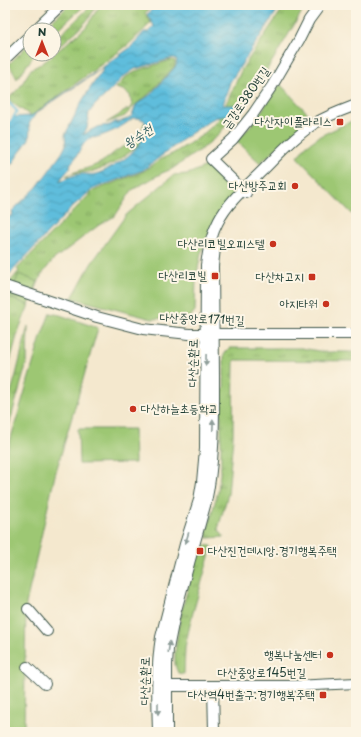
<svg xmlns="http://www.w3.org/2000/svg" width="361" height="737" font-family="'Playpen Sans','Poor Story',sans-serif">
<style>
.grass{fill:url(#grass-tufts);stroke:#5e8254;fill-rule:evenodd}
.green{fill:#9dc773;stroke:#5e8254}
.water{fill:url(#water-waves);stroke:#3e7d88;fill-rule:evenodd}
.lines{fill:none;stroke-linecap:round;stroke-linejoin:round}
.stream{stroke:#5ebddc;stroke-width:2}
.minor-casing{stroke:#3f574b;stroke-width:12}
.minor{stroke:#fff;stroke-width:10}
.oneway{fill:#8f9e9a}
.poi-dot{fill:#c8321e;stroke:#fcf5e5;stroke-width:1.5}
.labels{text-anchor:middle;stroke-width:4;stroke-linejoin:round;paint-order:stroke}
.street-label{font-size:12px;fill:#1f3d34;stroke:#fcf5e5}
.poi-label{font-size:12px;fill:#1f3d34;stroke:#fcf5e5;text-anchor:end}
.water-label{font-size:13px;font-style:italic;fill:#2f5d5e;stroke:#fcf5e5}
</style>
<defs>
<pattern id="grass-tufts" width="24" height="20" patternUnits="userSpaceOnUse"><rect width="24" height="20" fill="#9dc773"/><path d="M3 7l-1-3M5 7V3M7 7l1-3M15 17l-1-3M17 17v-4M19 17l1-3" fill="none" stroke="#7fa35f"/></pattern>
<pattern id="water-waves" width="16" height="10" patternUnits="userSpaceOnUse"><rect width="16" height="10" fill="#5ebddc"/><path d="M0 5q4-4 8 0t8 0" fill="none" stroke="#4d9bb3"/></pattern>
</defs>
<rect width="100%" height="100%" fill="#fcf5e5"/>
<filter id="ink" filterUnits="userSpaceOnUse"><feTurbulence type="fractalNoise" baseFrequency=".025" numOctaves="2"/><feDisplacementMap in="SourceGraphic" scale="8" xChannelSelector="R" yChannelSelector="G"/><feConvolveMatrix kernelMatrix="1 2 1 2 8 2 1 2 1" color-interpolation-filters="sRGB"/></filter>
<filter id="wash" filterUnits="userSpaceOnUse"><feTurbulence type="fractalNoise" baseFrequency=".012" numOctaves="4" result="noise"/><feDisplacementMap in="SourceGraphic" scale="16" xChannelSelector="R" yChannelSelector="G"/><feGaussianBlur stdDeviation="0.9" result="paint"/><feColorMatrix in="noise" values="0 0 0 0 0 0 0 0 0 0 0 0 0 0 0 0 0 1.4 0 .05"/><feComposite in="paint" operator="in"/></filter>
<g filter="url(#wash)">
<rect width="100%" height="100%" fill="#f4e8ce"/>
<!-- grass -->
<g class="grass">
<polygon points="69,5 85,5 54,33 54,30 43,30"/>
<polygon points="92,5 97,5 89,18 82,26 54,51 54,41"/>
<polygon points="100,5 153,5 145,13 151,23 128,45 31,116 11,102 10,97 20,87 31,69 37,66 44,62 78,34 86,27 92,18"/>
<path d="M 285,5 L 306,5 L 255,90 L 245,104 L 217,136 L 203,148 L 172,169 L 162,173 L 132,190 L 115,216 L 99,225 L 53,260 L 46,269 L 41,276 L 19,329 L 5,379 L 5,288 L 19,271 L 17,269 L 93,191 L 144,171 L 163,158 L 174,153 L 201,136 L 218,121 L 242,69 ZM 38,282 L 28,305 L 9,297 Z"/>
<polygon points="30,43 30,54 35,54 17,79 9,64"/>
<polygon points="171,60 175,61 175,66 149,94 134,106 125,116 106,123 119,115 123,111 129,109 132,106 130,95 123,90 116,88 126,77 139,70"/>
<path d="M 144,123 L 147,128 L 145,135 L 138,145 L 130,152 L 116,162 L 96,171 L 75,173 L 66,176 C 77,170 89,169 100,163 C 108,159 113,152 121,148 C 127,145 134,145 139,138 C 143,134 142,128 144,123 Z"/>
<polygon points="28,326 27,362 5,439 5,411 16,375"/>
<polygon points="229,348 301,348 325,352 356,352 356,361 234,360 233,437 228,494 218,529 224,537 208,538 206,535 218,491 221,466 221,395 224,387 224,355"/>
<polygon points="200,545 212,546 192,616 185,647 184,674 178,673 175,665 175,652 181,613"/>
</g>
<!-- green -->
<g class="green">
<polygon points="280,84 312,118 260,163 237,141 254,122"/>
<polygon points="354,120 354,167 356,170 356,218 297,157 306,146 320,136"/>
<polygon points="211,164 235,188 236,192 207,238 201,253 196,278 195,311 189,318 168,318 152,319 72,298 91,264 126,215 174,175 188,174"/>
<polygon points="19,274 38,282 28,305 9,297"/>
<polygon points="50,313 60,315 98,328 55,475 26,604 24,732 5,732 5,458 41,337"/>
<polygon points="78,429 134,429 135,463 79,464"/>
</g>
<!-- water -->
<path class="water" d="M 157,5 L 281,5 L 230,82 L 223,105 L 242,105 L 236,114 L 214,118 L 190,134 L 143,170 L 93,189 L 73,206 L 5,279 L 5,220 L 13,214 L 12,211 L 37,187 L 62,153 L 66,145 L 65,135 L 82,101 L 93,84 L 103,70 L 104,67 L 36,113 L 29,124 L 30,130 L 29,139 L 12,164 L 5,169 L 5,132 L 13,117 L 31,116 L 106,65 L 131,47 L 144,32 L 149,32 L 154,26 L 147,14 ZM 173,58 L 177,60 L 176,66 L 150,95 L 136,105 L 132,116 L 125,120 L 115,123 L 116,121 C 107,128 107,124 98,127 C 92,129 88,132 83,135 L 87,128 L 89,113 L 95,105 L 110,91 L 123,77 L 135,69 ZM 133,118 L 138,118 L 144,120 L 148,128 C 143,149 115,168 96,174 C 92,175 87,174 83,174 C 75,174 67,178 60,182 L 59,181 L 70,168 C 70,162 73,162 76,157 C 81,149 83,142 92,137 L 94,138 C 108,134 121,128 133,118 Z"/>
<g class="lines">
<!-- stream -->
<polyline class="stream" points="5,99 17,111 5,132"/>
</g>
</g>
<g filter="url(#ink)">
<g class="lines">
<defs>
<g id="minor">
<polyline points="35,30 61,5"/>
<polyline points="5,59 30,35"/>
<polyline points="246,193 211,159 233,139 253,114 272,86 299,40 309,20 320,5"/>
<polyline points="5,286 97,317 143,329 189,334 356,334"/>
<polyline points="28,609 47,631"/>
<polyline points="27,667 45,684"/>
<polyline points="168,686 294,686 356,683"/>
<polyline points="213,686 214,732"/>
<path d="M 158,732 C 157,700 156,668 161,637 L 185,544 L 199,500 L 202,482 L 205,449 L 206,265 C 208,250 211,235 218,222 C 228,202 247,186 262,171 C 279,154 296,135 317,122 C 329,115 343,110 356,105"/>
<path d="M 167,732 L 167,665 L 168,649 L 175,614 L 206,502 C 215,461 214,418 214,376 C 214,340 213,303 213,266 L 215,248"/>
</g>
</defs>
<!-- minor casing -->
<use href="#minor" class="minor-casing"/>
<!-- minor -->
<use href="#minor" class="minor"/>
</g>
<!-- one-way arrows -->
<defs><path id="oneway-solid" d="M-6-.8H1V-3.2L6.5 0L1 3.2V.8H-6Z"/></defs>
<g class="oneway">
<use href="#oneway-solid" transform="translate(206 360) rotate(91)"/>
<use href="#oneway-solid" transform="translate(213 425) rotate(-88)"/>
<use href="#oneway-solid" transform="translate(187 538) rotate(107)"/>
<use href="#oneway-solid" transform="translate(169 647) rotate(-82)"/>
<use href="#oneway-solid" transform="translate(158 709) rotate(90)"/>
</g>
</g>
<!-- markers -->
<g class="poi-dot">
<rect x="336" y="118" width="8" height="8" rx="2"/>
<circle cx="295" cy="186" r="4"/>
<circle cx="273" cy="244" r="4"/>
<rect x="211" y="272" width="8" height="8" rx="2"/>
<rect x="308" y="273" width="8" height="8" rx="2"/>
<circle cx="326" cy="304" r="4"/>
<circle cx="133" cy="409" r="4"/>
<rect x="196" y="547" width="8" height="8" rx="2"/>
<circle cx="330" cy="655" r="4"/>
<rect x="319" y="691" width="8" height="8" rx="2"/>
</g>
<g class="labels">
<!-- street labels -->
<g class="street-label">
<text transform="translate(246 98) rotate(-55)" y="4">금강로380번길</text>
<text transform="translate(202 319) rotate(2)" y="4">다산중앙로171번길</text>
<text transform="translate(193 363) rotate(-89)" y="4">다산순환로</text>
<text x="262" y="677">다산중앙로145번길</text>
<text transform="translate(145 681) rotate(-89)" y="4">다산순환로</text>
</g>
<!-- poi labels -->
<g class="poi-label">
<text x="332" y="126">다산자이폴라리스</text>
<text x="287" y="190">다산방주교회</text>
<text x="265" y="248">다산리코빌오피스텔</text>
<text x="207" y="280">다산리코빌</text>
<text x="304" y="281">다산차고지</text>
<text x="318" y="308">아지타워</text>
<text x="141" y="413" text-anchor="start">다산하늘초등학교</text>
<text x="208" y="555" text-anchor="start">다산진건데시앙.경기행복주택</text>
<text x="322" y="659">행복나눔센터</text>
<text x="315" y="699">다산역4번출구.경기행복주택</text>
</g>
<!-- water labels -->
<g class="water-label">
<text transform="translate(138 136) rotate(-33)" y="5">왕숙천</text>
</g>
</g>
<!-- margin -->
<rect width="361" height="737" fill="none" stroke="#fcf5e5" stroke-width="20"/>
<!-- north arrow -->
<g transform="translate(42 42)"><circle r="19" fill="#fcf5e5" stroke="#a4ab9e"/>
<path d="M0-3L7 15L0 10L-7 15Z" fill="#c8321e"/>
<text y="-6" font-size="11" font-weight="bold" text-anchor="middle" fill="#1f3d34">N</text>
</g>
</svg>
